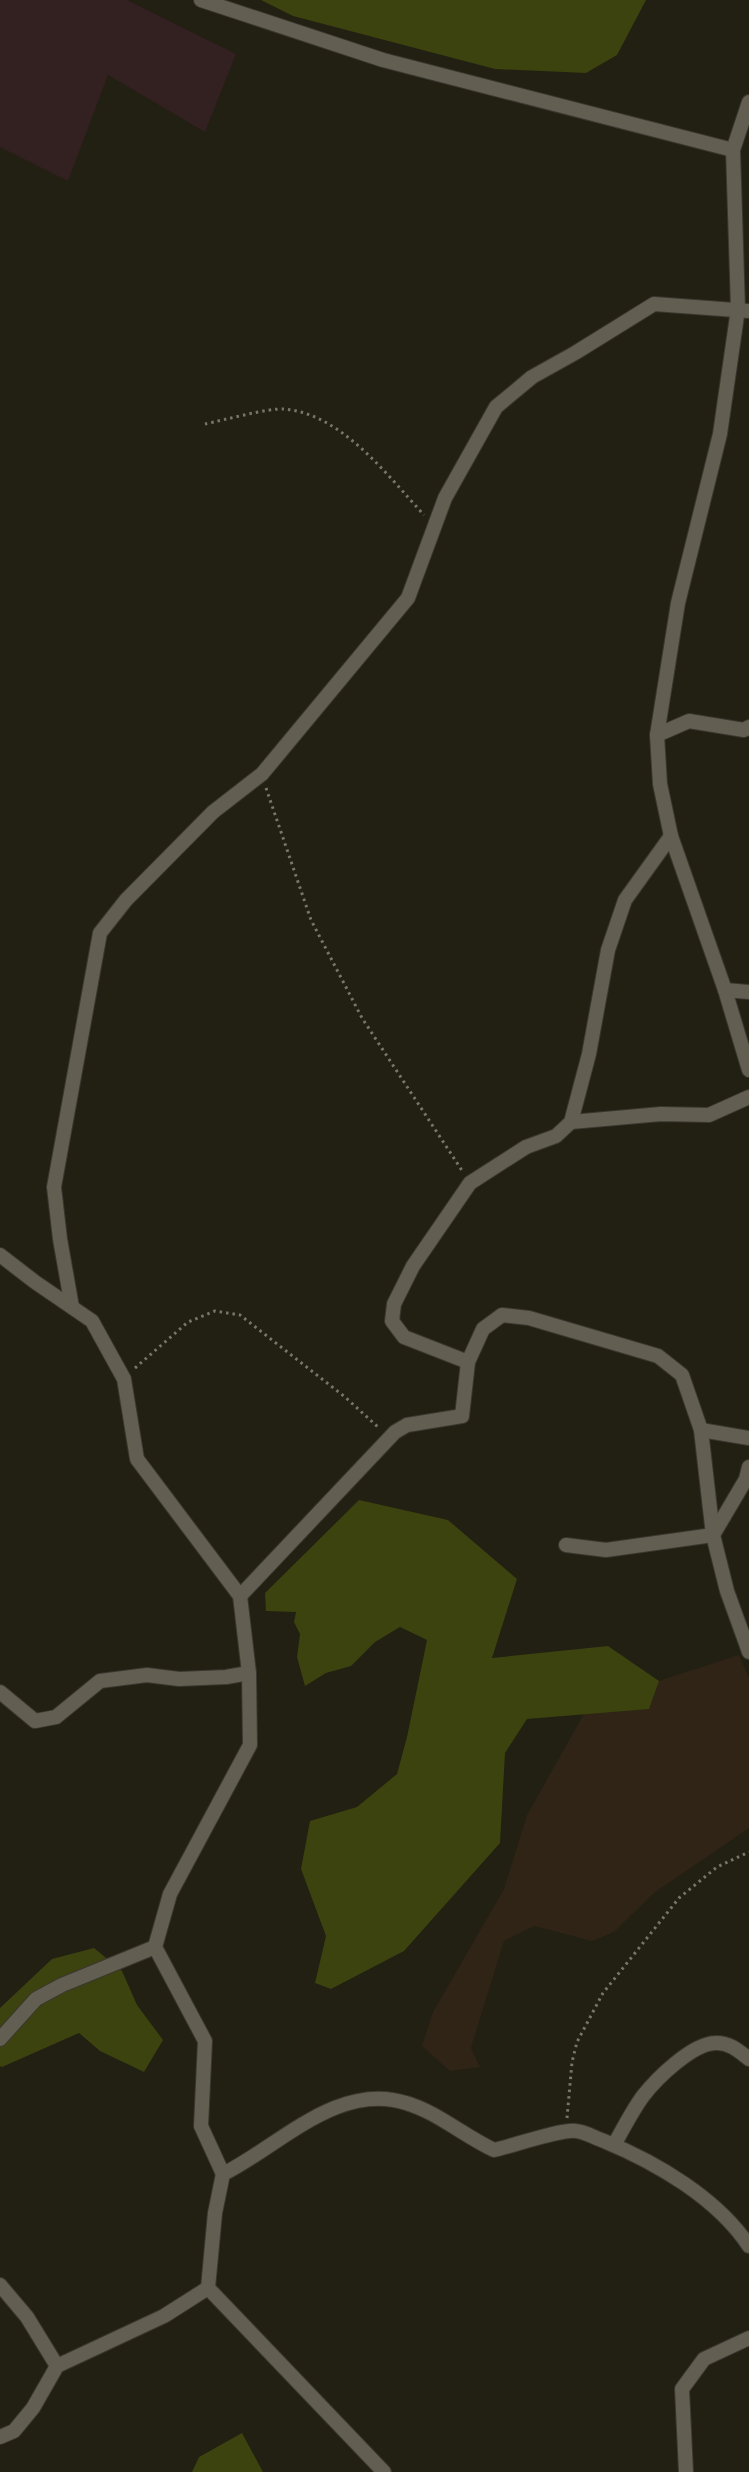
<svg xmlns="http://www.w3.org/2000/svg" width="749" height="2472" font-family="Jost,sans-serif">
<style>
.industrial{fill:#2f2415}
.education{fill:#332020}
.green{fill:#3c430e}
.lines{fill:none;stroke-linecap:round;stroke-linejoin:round}
.minor-casing{stroke:#3a3730;stroke-width:16}
.tertiary-casing{stroke:#3a3730;stroke-width:16}
.path{stroke:#78756b;stroke-width:3;stroke-dasharray:2.5 4;stroke-linecap:butt}
.minor{stroke:#625e51;stroke-width:14}
.tertiary{stroke:#625e51;stroke-width:14}
</style>
<rect width="100%" height="100%" fill="#221f13"/>
<!-- industrial -->
<polygon class="industrial" points="739,1655 749,1678 749,1828 654,1893 614,1932 592,1941 534,1926 504,1941 471,2048 480,2067 450,2071 422,2046 433,2012 504,1889 527,1815 590,1703"/>
<!-- education -->
<polygon class="education" points="0,0 127,0 236,54 205,132 108,75 68,181 0,147"/>
<!-- green -->
<g class="green">
<polygon points="261,0 646,0 617,55 586,73 495,69 293,16"/>
<polygon points="359,1500 448,1520 517,1579 492,1658 608,1646 659,1681 649,1709 527,1719 505,1753 500,1843 404,1951 331,1989 315,1983 326,1936 301,1869 310,1821 357,1807 397,1774 407,1737 427,1640 400,1627 375,1642 351,1666 326,1673 305,1686 297,1657 300,1634 294,1622 296,1612 266,1611 265,1593"/>
<polygon points="94,1948 122,1971 137,2005 163,2040 144,2072 100,2051 79,2033 2,2067 0,2066 0,2008 52,1959"/>
<polygon points="242,2433 263,2472 192,2472 199,2457"/>
</g>
<g class="lines">
<defs>
<g id="minor">
<polyline points="201,0 383,60 733,150"/>
<polyline points="657,735 689,721 744,730 749,727"/>
<polyline points="725,990 749,992"/>
<polyline points="571,1122 661,1114 709,1115 749,1097"/>
<polyline points="0,1255 35,1282 92,1321 124,1379 137,1459 240,1596 249,1673 250,1745 170,1894 155,1947 205,2041 201,2126 223,2174"/>
<polyline points="72,1307 60,1239 54,1187 100,933 126,900 213,812 262,774 408,598 445,498 496,407 532,377 575,353 654,304 749,311"/>
<polyline points="468,1362 404,1337 392,1321 394,1304 413,1266 470,1183 526,1147 556,1136 571,1122 589,1054 608,950 625,900 671,836"/>
<polyline points="566,1545 606,1550 713,1535 701,1430"/>
<polyline points="240,1596 395,1432 407,1425 462,1416 468,1362 483,1329 502,1315 529,1318 658,1356 682,1375 701,1430 749,1438"/>
<polyline points="0,1692 35,1721 56,1717 100,1681 147,1675 179,1679 226,1677 249,1673"/>
<polyline points="0,2039 36,1999 62,1985 155,1947"/>
<path d="M 614,2145 C 623,2129 632,2111 643,2096 C 657,2078 692,2044 715,2043 C 729,2042 739,2051 749,2059"/>
<polyline points="0,2285 27,2317 57,2366"/>
<polyline points="208,2288 384,2472"/>
<path d="M 0,2437 L 14,2431 L 33,2408 L 57,2366 L 164,2316 L 208,2288 L 215,2213 L 223,2174 C 278,2147 338,2081 406,2103 C 437,2112 464,2136 494,2150 C 513,2146 560,2129 576,2131 C 586,2132 595,2138 604,2141 C 657,2163 717,2198 749,2246"/>
<polyline points="686,2472 682,2389 704,2359 749,2338"/>
</g>
<g id="tertiary">
<polyline points="749,102 733,150 738,309 720,434 678,603 657,735 660,784 671,836 725,990 749,1070"/>
<polyline points="749,1467 746,1479 713,1535 727,1591 749,1652"/>
</g>
</defs>
<!-- minor casing -->
<use href="#minor" class="minor-casing"/>
<!-- tertiary casing -->
<use href="#tertiary" class="tertiary-casing"/>
<!-- path -->
<g class="path">
<path d="M 205,424 C 224,420 268,408 284,409 C 342,414 387,475 424,515"/>
<polyline points="266,788 311,920 362,1018 463,1172"/>
<polyline points="135,1368 188,1322 215,1311 240,1315 345,1397 379,1428"/>
<polyline points="567,2118 572,2062 577,2042 603,1993 679,1898 717,1867 749,1852"/>
</g>
<!-- minor -->
<use href="#minor" class="minor"/>
<!-- tertiary -->
<use href="#tertiary" class="tertiary"/>
</g>
</svg>
